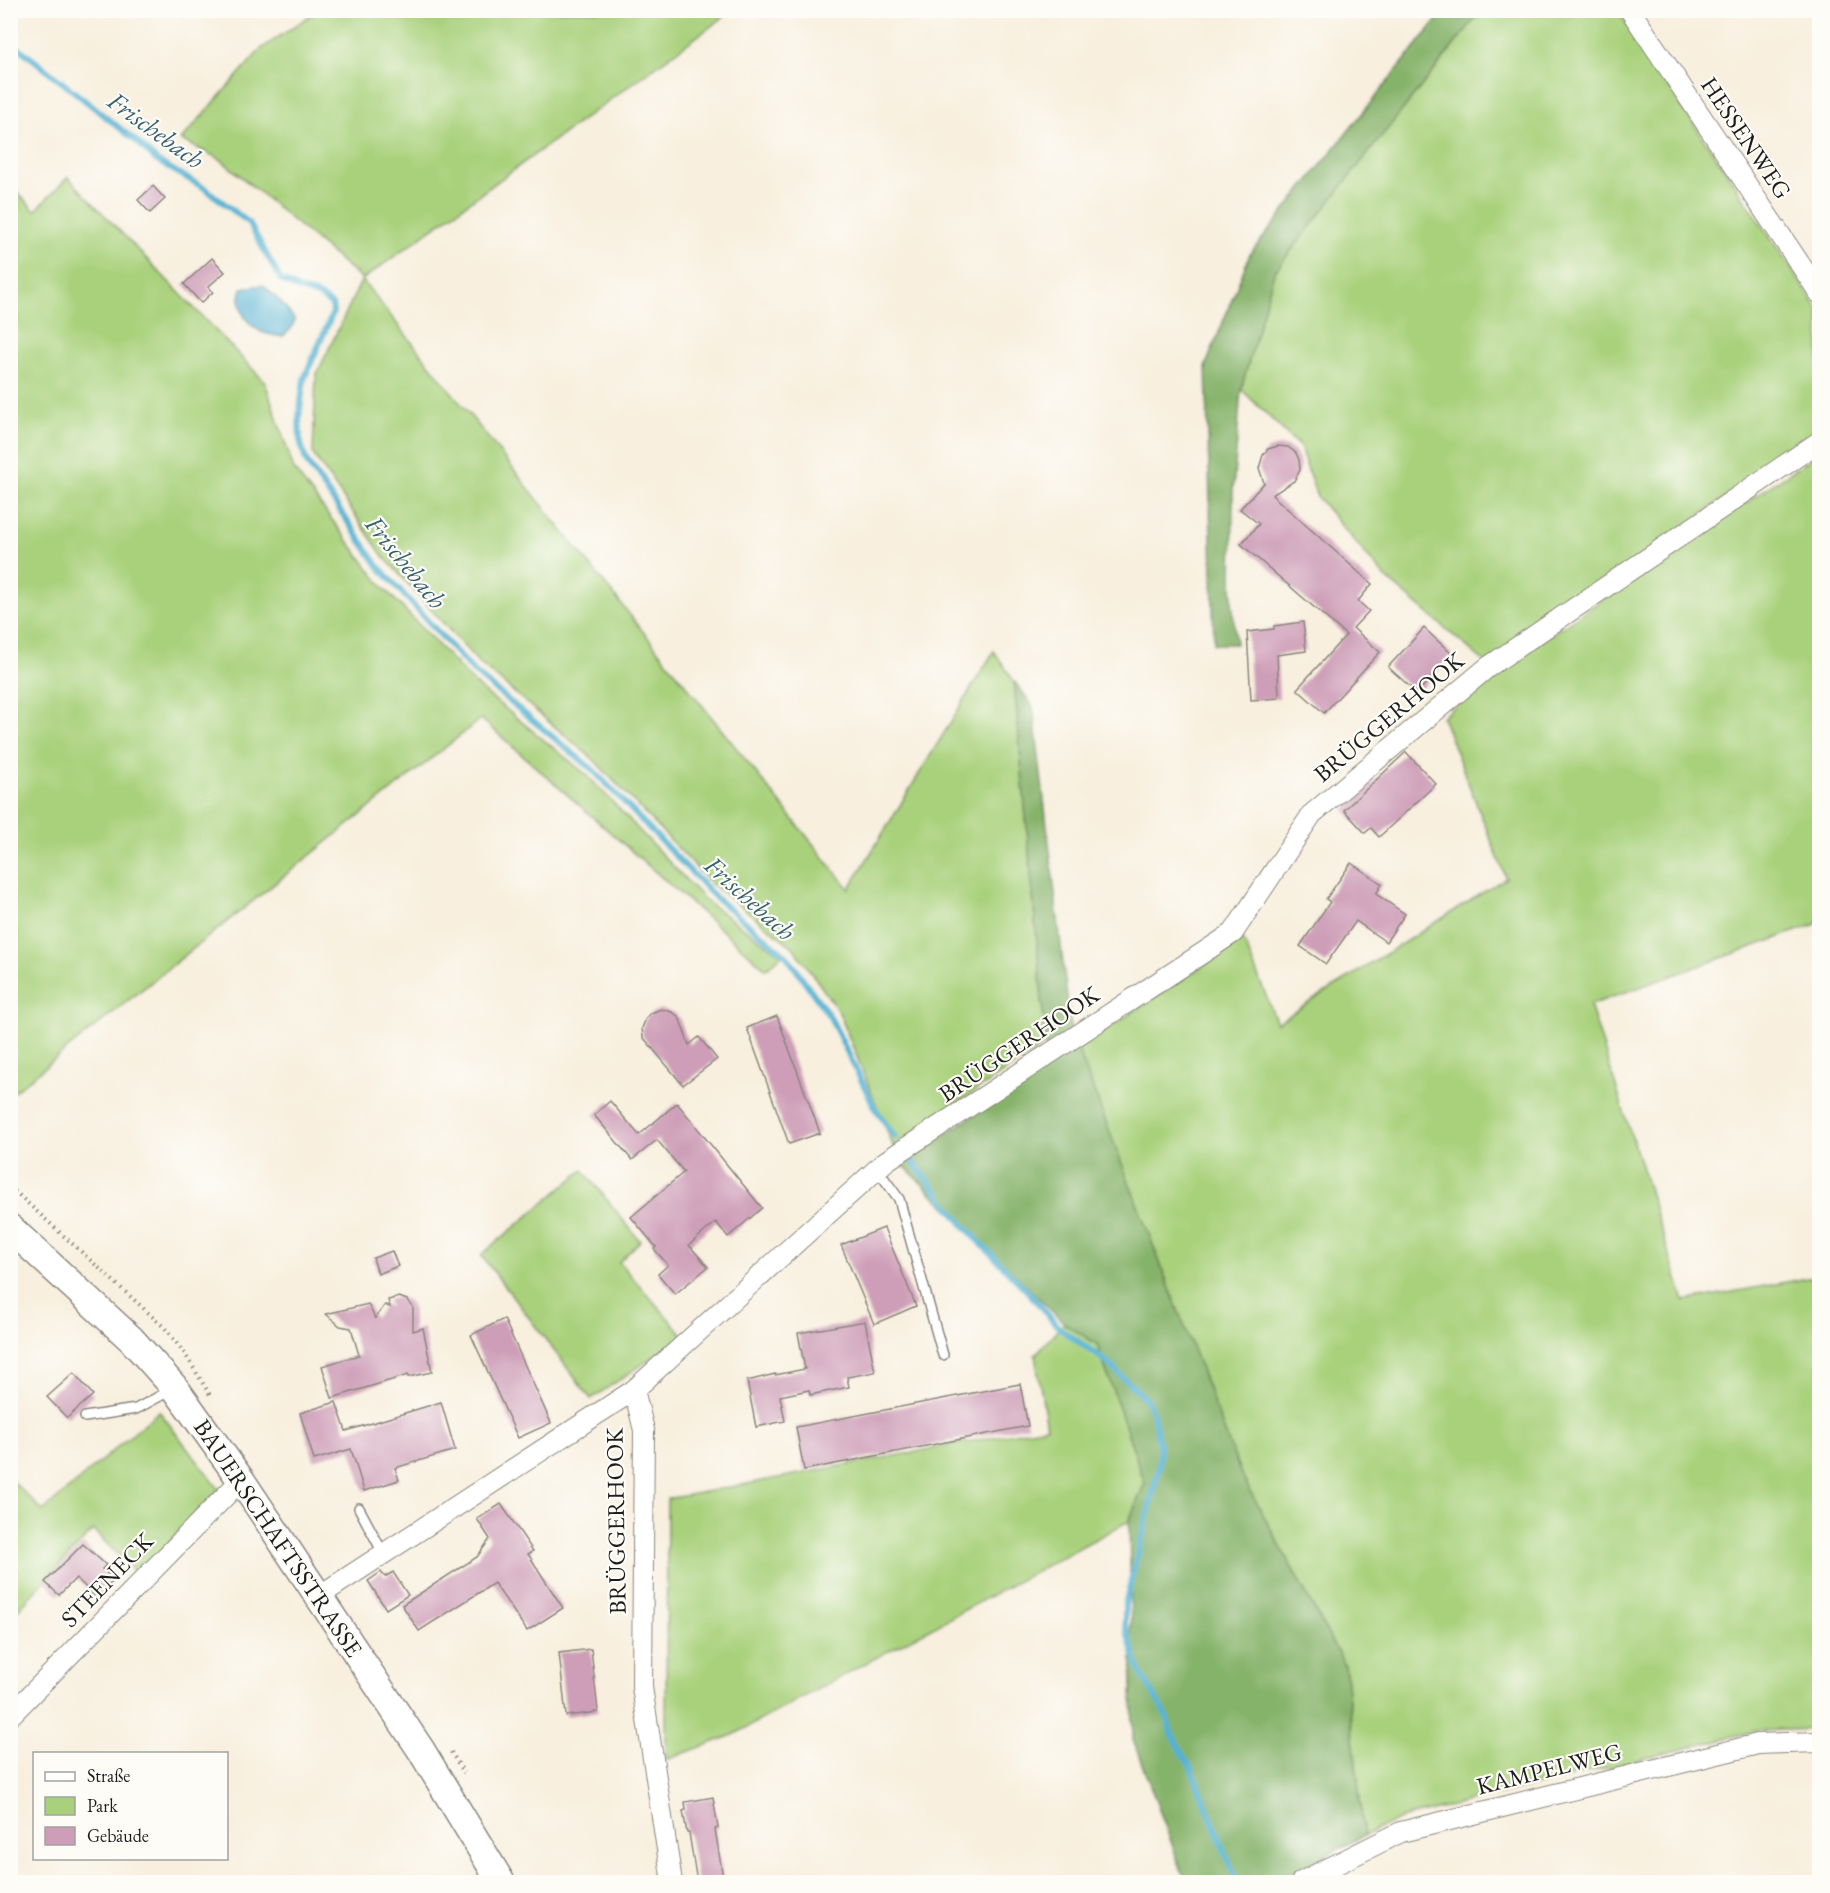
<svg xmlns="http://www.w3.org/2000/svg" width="1830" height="1893" font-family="'EB Garamond',serif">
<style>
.green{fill:#a9d17b;stroke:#62764c;stroke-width:1.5}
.forest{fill:#86b36b;stroke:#516844;stroke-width:1.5}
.water{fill:#55b2d3;stroke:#386778;stroke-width:1.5}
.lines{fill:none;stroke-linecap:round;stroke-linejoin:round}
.stream{stroke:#55b2d3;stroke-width:6}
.building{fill:#ce9eb8}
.lane-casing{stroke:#8a867d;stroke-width:12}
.street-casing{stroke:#8a867d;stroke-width:22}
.secondary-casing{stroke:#8a867d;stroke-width:30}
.path{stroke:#8a867d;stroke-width:4;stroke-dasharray:1.5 4.5;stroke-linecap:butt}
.lane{stroke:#fff;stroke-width:9}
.street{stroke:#fff;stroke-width:20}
.secondary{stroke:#fff;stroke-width:27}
.labels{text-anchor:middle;stroke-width:4.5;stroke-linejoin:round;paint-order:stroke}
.street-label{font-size:24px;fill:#1c1c1c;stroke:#fdfcf7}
.water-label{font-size:26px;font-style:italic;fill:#36606e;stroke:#fdfcf7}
</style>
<rect width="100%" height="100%" fill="#fdfcf7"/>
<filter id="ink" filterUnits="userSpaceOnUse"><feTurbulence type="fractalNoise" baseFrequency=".0167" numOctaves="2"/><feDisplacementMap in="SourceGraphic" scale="12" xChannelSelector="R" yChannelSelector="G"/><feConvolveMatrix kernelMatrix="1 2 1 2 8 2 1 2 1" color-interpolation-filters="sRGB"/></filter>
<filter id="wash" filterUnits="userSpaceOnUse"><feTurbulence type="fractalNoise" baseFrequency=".008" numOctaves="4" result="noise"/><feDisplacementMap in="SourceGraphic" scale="24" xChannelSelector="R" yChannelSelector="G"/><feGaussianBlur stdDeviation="1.35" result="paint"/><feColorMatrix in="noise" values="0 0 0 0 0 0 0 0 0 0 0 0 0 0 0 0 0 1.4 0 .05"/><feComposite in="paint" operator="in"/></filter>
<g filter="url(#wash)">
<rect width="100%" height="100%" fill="#f8efde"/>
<!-- green -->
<g class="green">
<polygon points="317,11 732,11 362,280 849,889 994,651 1014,681 1046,1044 893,1146 838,1010 793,947 712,884 593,759 478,662 383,556 313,454 316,376 362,279 220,159 181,140 261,49"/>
<polygon points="1481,11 1618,11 1819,310 1819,433 1486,663 1385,577 1317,497 1300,447 1241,389 1274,272"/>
<polygon points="68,177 265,382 294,470 383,587 475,684 587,775 707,902 782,955 766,969 481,719 11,1094 11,185 35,211"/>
<polygon points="1819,453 1819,923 1590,1005 1684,1301 1819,1276 1819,1729 1755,1731 1400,1819 1364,1836 1345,1666 1241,1474 1077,1049 1243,939 1277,1023 1506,878 1442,717 1501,668"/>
<polygon points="583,1170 640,1241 619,1262 684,1336 591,1399 481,1255"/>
<polygon points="1064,1323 1097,1344 1145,1483 1129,1521 733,1735 666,1760 667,1499 1047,1427 1035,1355"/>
<polygon points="159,1411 219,1489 138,1575 93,1530 11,1617 10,1479 43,1511"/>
</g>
<!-- forest -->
<g class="forest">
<polygon points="1444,11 1481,11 1274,272 1241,390 1233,491 1232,600 1236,644 1214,644 1206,365 1250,254"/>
<polygon points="1014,681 1033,706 1071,1031 1241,1474 1345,1666 1364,1836 1275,1882 1186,1882 1133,1740 1129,1521 1145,1483 1097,1344 1064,1323 901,1163 1048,1066"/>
</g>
<!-- water -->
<path class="water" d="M 263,285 L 281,302 L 295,320 L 291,329 L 282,337 C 274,335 264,335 258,330 C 243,320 236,305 242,288 Z"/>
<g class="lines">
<!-- stream -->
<g class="stream">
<polyline points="10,41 136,141 157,161 206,189 249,223 281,280 299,289 318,295 332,305 333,312 304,379 299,417 300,440 306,461 379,567 475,673 592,769 717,899 786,955 830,1017 875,1108 895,1137"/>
<polyline points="913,1162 966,1228 1031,1295 1059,1328 1103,1359 1145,1398 1153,1413 1160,1451 1159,1468 1125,1605 1125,1623 1131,1646 1140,1672 1165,1713 1172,1734 1191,1768 1237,1882"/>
</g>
</g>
<g id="blocks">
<!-- building -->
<g class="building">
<polygon points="153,186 165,199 150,213 138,200"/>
<polygon points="212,258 225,272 208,287 213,292 201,303 184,284"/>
<polygon points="1278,446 1288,447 1296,453 1299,460 1300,470 1294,481 1272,495 1372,584 1358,601 1369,611 1353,628 1380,652 1324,713 1297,689 1346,635 1241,544 1259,524 1240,509 1264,483 1259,468 1263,455 1268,449"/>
<polygon points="1303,622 1306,651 1277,655 1279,698 1251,700 1247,632 1274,629 1274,626"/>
<polygon points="1424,628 1452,654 1417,693 1388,667"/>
<polygon points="1406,752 1436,784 1379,837 1371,828 1365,833 1344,810"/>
<polygon points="1351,863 1382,884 1376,894 1405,914 1386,942 1356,921 1326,964 1300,946 1330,902 1326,899"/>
<polygon points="661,1009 672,1012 679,1017 689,1045 699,1037 717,1059 683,1085 643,1037 642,1028 646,1018 651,1013"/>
<polygon points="777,1016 820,1133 789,1144 747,1028"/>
<polygon points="610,1101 639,1135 677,1103 762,1208 728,1237 716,1222 689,1245 708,1267 675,1294 658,1274 668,1265 654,1249 656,1247 631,1217 684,1172 657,1140 632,1160 594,1115"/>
<polygon points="884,1228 916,1306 874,1324 841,1245"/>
<polygon points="392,1251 398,1266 378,1274 373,1258"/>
<polygon points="399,1297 407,1300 413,1307 413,1331 423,1328 432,1372 408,1377 408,1375 332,1398 322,1366 359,1355 351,1328 340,1326 326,1314 368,1304 375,1318 385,1305 390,1307 388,1300"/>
<polygon points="504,1319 551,1423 518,1438 471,1335"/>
<polygon points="865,1321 875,1372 847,1377 849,1387 810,1395 809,1390 780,1396 785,1421 756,1427 747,1381 775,1374 775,1375 805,1369 798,1333"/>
<polygon points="74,1373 93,1395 67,1418 47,1397"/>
<polygon points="1020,1384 1028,1426 804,1470 796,1427"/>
<polygon points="336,1402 346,1431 441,1402 455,1450 395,1468 399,1480 364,1491 351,1449 314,1460 300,1413"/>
<polygon points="501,1504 533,1551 528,1554 563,1608 527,1631 494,1583 419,1631 402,1605 477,1557 490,1539 477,1519"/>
<polygon points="83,1544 106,1565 102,1569 114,1580 97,1598 76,1578 59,1595 45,1582"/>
<polygon points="381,1572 385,1577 393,1572 408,1595 386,1609 368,1581"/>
<polygon points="591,1649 598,1712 566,1716 559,1653"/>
<polygon points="713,1797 718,1828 715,1829 723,1878 697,1882 689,1833 687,1833 683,1811 686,1810 685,1802"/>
</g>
</g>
</g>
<g filter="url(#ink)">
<use href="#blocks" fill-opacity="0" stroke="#8a867d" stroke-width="1.5"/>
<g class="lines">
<defs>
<g id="lane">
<polyline points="877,1169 899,1199 943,1355"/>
<polyline points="85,1417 136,1409 173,1389"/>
<polyline points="359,1508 383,1553"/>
</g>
<g id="street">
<polyline points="1630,10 1820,294"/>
<polyline points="319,1596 634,1390"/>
<polyline points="10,1716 241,1480"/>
<polyline points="672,1882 642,1687 644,1430 634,1390 886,1161 1233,933 1312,814 1488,667 1820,441"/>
<polyline points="1301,1882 1401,1832 1758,1744 1820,1742"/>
</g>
<polyline id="secondary" points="10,1228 131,1339 175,1388 241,1480 421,1750 501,1882"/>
</defs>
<!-- lane casing -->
<use href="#lane" class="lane-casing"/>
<!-- street casing -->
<use href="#street" class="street-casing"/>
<!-- secondary casing -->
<use href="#secondary" class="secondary-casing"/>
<!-- path -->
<g class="path">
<polyline points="10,1187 165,1328 185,1354 210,1395"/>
<polyline points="451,1752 464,1773"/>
</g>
<!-- lane -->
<use href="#lane" class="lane"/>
<!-- street -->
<use href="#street" class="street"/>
<!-- secondary -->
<use href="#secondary" class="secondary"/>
</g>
</g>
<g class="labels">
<!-- street labels -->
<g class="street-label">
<text transform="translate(1746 138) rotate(56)" y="8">HESSENWEG</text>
<text transform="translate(1389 717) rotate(-40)" y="8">BRÜGGERHOOK</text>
<text transform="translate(1019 1044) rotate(-34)" y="8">BRÜGGERHOOK</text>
<text transform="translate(616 1521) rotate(-91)" y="8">BRÜGGERHOOK</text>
<text transform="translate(278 1538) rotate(56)" y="8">BAUERSCHAFTSSTRASSE</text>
<text transform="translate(107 1580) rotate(-46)" y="8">STEENECK</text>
<text transform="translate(1549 1769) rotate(-14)" y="8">KAMPELWEG</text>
</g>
<!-- water labels -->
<g class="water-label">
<text transform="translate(156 130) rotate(36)" y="9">Frischebach</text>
<text transform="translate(406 562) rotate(51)" y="9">Frischebach</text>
<text transform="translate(750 898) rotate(42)" y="9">Frischebach</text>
</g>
</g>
<!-- margin -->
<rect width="1830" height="1893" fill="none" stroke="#fdfcf7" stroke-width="36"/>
<!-- legend -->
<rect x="33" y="1752" width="195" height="108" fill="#fdfcf7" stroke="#a3a29f" stroke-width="1.5"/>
<rect x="45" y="1772" width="30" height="9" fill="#ffffff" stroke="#a3a29f" stroke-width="1.5"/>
<text x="87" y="1782" font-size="18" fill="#1c1c1c">Straße</text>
<rect x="45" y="1797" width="30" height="18" fill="#a9d17b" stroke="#a3a29f" stroke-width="1.5"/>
<text x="87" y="1812" font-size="18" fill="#1c1c1c">Park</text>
<rect x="45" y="1827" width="30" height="18" fill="#ce9eb8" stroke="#a3a29f" stroke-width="1.5"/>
<text x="87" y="1842" font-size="18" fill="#1c1c1c">Gebäude</text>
</svg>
